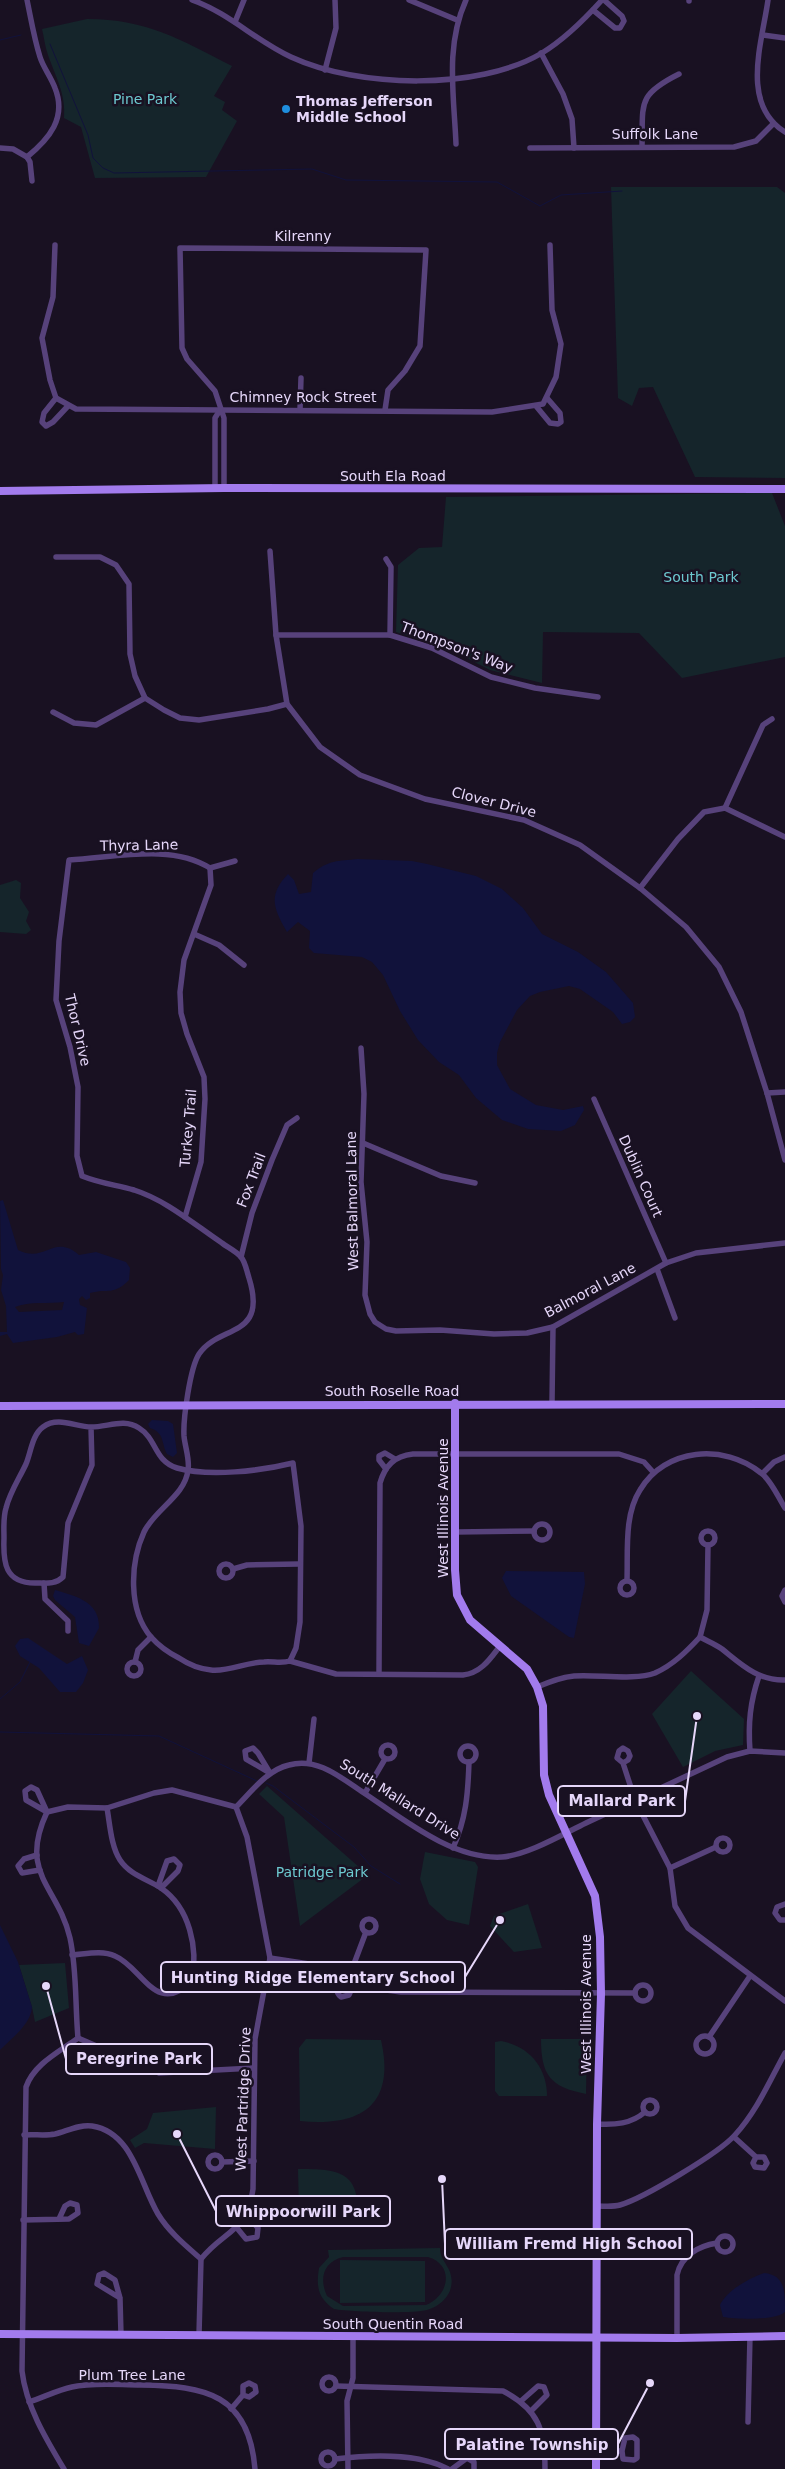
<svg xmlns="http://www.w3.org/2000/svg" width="785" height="2469" font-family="'DejaVu Sans',sans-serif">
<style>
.green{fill:#15252b;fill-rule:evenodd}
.water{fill:#11123b;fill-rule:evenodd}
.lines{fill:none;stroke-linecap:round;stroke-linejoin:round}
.stream{stroke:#11123b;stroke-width:1}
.minor{stroke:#57427b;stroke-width:5.5}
.secondary{stroke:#a27bed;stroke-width:8}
.poi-dot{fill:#1f8ede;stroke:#191122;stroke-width:2}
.labels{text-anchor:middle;stroke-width:5;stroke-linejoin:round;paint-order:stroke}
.park-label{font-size:14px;fill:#6dc9d0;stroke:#191122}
.poi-label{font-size:14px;font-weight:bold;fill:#e6d7fa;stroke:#191122;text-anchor:start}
.street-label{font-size:14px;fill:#e6d7fa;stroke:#191122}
.leader{fill:none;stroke:#e6d7fa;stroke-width:2}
.callout-dot{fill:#e6d7fa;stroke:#191122;stroke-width:2}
.callout{fill:#191122;stroke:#e6d7fa;stroke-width:2}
.callout-label{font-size:15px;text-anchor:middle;font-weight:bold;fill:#e6d7fa}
</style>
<rect width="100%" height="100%" fill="#191122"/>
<!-- green -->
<g class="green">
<path d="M 87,19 C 147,19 181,40 232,66 L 214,96 L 225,102 L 222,110 L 237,121 L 206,177 L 95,178 L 81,127 L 64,118 C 66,94 56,78 48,55 C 45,47 44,37 42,29 Z"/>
<polygon points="611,187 777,187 785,193 785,478 695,477 653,387 639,388 632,406 618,398"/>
<polygon points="772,493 785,526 785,657 682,678 639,633 543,632 542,683 490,670 451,650 396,632 398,565 419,548 442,547 446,497"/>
<polygon points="16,880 21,883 20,898 29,912 26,921 31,930 26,934 0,932 0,885"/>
<polygon points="691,1671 744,1719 743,1745 715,1751 683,1767 652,1714"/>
<polygon points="267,1786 368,1875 300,1926 284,1817 259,1794"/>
<polygon points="425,1852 475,1862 478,1867 469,1925 447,1920 429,1904 420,1879"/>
<polygon points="528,1904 542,1948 514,1952 490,1926 494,1916"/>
<polygon points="65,1963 69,2008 35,2022 32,2007 19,1965"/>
<path d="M 306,2039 L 381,2040 C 396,2106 360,2127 300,2121 L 299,2048 Z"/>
<path d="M 541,2039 L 585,2039 L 587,2041 L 586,2094 C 550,2087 541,2075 541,2039 Z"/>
<path d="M 501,2041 C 529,2046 547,2067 547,2096 L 499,2096 L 495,2091 L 495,2042 Z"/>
<polygon points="216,2107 215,2149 144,2143 135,2148 130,2140 147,2129 153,2113"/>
<path d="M 298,2169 C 339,2169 361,2171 357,2220 L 309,2220 L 299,2213 Z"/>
<path d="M 440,2248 C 440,2263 455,2268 451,2287 C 449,2298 438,2307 427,2310 C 411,2314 351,2312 334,2309 C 318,2298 316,2287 319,2268 L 329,2257 L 328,2250 ZM 343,2257 L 428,2257 C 455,2265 449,2296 426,2305 L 343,2306 L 327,2296 C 319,2279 323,2262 343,2257 Z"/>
<polygon points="340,2260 425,2261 425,2302 340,2303"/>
</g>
<!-- water -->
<g class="water">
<path d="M 358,859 L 412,861 L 427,864 L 476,876 L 502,889 L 523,908 L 542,934 L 578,952 L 606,972 L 633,1003 L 635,1017 L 630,1022 L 622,1024 L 613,1012 L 580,989 L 569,986 L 540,992 L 530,996 L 517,1010 L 500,1042 L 497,1053 L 497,1065 L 510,1089 L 536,1105 L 563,1110 L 583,1106 L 584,1110 L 575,1125 L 561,1131 L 528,1129 L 502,1120 L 476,1098 L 459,1075 L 439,1062 L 418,1040 L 400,1011 L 383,975 L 372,962 L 362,957 L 314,953 L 309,948 L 310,931 L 298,922 L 287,932 C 273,908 268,895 288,874 L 294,880 L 299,894 L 311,892 L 313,873 C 329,860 337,861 358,859 Z"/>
<path d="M 3,1200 L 18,1250 C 46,1264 53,1233 79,1255 L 96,1252 L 126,1262 L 130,1268 L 129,1280 C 113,1296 109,1288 90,1293 L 90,1298 L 86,1300 L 82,1296 L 79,1299 L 80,1305 L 87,1308 L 84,1334 L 78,1335 L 75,1332 L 57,1337 L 13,1343 L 7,1334 L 0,1336 L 0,1332 L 7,1332 L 6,1306 L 1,1290 L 3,1275 L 1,1269 L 0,1201 ZM 64,1302 L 62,1310 L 19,1312 L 15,1307 C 29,1301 49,1304 64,1302 Z"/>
<path d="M 152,1420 L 168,1421 L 173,1424 L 177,1453 L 173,1457 L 167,1454 C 161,1443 165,1433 150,1428 L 148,1424 Z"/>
<polygon points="506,1571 584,1572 585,1584 574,1638 569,1637 511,1596 502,1578"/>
<path d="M 55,1590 C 75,1596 100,1601 99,1628 L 89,1646 L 79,1643 L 75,1617 L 55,1600 L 53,1596 Z"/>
<polygon points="28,1638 67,1664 82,1656 88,1670 83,1683 76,1692 60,1692 39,1668 20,1656 15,1646 20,1639"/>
<path d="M 0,1925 L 18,1962 L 32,2007 C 31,2024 12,2038 0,2050 Z"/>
<path d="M 764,2273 C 785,2275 785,2291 785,2312 C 774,2321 738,2319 723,2317 L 720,2305 C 727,2290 748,2279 764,2273 Z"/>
</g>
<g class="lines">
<!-- stream -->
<g class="stream">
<polyline points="0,40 21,35"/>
<polyline points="50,44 88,135 93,158 103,168 114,173 312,169 346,180 497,182 540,206 561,195 622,191"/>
<polyline points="0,1699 20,1682 30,1662"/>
<polyline points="0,1732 159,1736 257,1781"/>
<polyline points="266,1783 273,1786 354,1847 371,1866 400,1884"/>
</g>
<!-- minor -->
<g class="minor">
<path d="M 27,0 C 31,19 34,38 40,57 C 43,67 51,77 55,88 C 67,118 49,139 27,157 L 30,162 L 32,181"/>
<path d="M 192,0 C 229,13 256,41 291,57 C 358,88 478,91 542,53 C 565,39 584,20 602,0"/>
<polyline points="409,0 457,20"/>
<polyline points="689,0 689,1"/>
<path d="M 768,0 C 762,43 740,104 785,132"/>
<polyline points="593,10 615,28 620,28 624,21 622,16 604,0"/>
<polyline points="235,22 244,0"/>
<polyline points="763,35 785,38"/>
<polyline points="541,53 563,94 572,119 574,148"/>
<polyline points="325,70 336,28 335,0"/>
<path d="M 456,144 C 454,95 445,46 466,0"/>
<path d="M 642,146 C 643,103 637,95 679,74"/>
<polyline points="0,148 13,149 27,157"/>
<polyline points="530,148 734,147 756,141 773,124"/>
<polyline points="55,245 53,297 42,338 50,380 56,398 76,409 492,412 543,404 556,377 561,344 552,310 550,245"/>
<polyline points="56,398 44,413 42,422 46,426 53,422 68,406"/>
<polyline points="536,406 550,423 558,424 561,422 560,413 547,398"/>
<polyline points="300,410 301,378"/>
<polyline points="224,488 224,418 215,391 187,359 182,348 180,248 426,250 420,346 405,371 388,390 385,410"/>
<polyline points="215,489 215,418 220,410"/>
<polyline points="270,551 276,635 287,704 320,747 360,775 425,799 524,820 580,845 640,888 686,927 719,967 741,1012 767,1093 785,1160"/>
<polyline points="56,557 100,557 116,565 129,584 130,654 135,676 145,698 164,710 180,718 199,720 268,709 287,704"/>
<polyline points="386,559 391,567 390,635"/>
<polyline points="276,635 390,635 432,648 491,677 535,688 598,697"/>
<polyline points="53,712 74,723 96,725 145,698"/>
<polyline points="725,808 763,725 772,719"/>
<path d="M 235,861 L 210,868 C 170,843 114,858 69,860 L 59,941 L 56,1000 L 70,1047 L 78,1087 L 77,1156 L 82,1176 C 99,1183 116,1185 134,1190 C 166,1200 195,1225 222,1243 C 227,1247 236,1251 241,1257 C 245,1261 247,1272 249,1278 C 268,1339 219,1324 199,1354 C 190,1368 183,1419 184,1436 C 185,1447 190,1460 188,1470 C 185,1496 155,1509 144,1532 C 130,1563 128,1610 151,1637 C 159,1646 169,1653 179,1658 C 188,1664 200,1669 211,1670 C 229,1672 246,1662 264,1662 C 273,1661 281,1664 290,1661"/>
<polyline points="640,888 678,839 704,812 725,808 785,837"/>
<polyline points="194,934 219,945 244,965"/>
<polyline points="361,1048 364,1094 361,1182 367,1242 365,1295 370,1314 375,1322 386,1329 396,1331 440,1330 494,1334 527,1333 553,1327 666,1263 696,1253 785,1243"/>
<polyline points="767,1093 785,1092"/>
<polyline points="594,1099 666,1263"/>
<polyline points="363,1143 441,1176 475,1183"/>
<polyline points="185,1217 201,1162 205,1099 204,1077 187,1034 181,1013 180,992 184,960 211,885 210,868"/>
<polyline points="241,1257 252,1213 272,1160 287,1125 297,1118"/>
<polyline points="657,1269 675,1318"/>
<polyline points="552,1403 553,1327"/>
<path d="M 91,1427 L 92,1465 L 68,1523 L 63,1577 C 55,1585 45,1583 35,1583 C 5,1583 3,1563 4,1538 C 4,1529 3,1518 6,1508 C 10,1492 19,1479 26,1464 C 31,1452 32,1435 43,1427 C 58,1416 76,1427 91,1427 C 108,1427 124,1418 139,1428 C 157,1439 154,1461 177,1468 C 209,1477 261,1471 293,1463 L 301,1526 L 300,1622 L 296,1648 L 290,1661"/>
<polyline points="386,1469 379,1460 379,1456 385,1453 395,1459"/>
<polyline points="763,1473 774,1462 785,1457"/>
<circle cx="542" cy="1532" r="8"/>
<circle cx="708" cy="1538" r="7"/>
<polyline points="456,1532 534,1531"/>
<path d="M 708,1545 L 707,1610 L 700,1637 C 707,1641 715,1644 722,1649 C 741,1664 758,1681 785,1680"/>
<circle cx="226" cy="1571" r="7"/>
<polyline points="233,1569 247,1565 299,1564"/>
<path d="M 627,1580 C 628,1551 624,1515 640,1490 C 665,1448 724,1443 761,1473 C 771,1480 778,1497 785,1508"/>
<circle cx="627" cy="1588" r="7"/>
<polyline points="44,1583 45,1599 68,1621 68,1631"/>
<polyline points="785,1590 782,1596 785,1602"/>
<path d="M 290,1661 L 336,1674 L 463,1675 C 481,1673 490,1659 500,1646"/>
<polyline points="135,1662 138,1650 151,1637"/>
<circle cx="134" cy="1669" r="7"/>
<path d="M 379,1673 L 380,1483 C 385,1466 394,1456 413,1454 L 619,1454 L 644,1462 L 653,1472"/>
<path d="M 537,1687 C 549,1682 561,1677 574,1676 C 596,1674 635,1681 655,1673 C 673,1665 687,1651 700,1637"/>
<circle cx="388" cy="1752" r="7"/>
<circle cx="468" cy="1754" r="8"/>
<polygon points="253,1748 258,1753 270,1773 246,1759 245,1751"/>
<path d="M 750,1751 C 748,1724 750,1702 759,1676"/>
<polyline points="309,1763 314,1719"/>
<polyline points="623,1763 628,1760 630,1756 628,1751 623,1748 619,1751 617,1758 623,1763 635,1800 670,1868 675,1906 688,1928 785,2001"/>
<polygon points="31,1787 37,1790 47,1812 26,1800 25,1791"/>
<polyline points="365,1793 385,1759"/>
<path d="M 236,1807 C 251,1792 267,1770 289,1765 C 318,1757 341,1778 364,1793 C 403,1819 453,1860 502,1857 C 528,1855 563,1834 586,1823 C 633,1801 680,1779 727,1757 L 750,1751 L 785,1753"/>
<path d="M 47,1812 C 18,1874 58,1886 70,1938 C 77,1970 75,2005 78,2038 C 59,2052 34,2064 26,2087 L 22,2371 C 26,2406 46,2439 64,2469"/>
<polyline points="47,1812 68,1807 107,1808 154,1793 172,1790 236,1807"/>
<circle cx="723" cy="1845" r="7"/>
<path d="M 453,1848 C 466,1819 468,1794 469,1762"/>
<polyline points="37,1855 24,1859 18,1866 22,1873 40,1870"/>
<polyline points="670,1868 716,1847"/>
<polyline points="158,1886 167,1861 174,1859 180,1865 178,1871 161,1888"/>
<polyline points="785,1904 777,1907 775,1913 780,1920 785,1920"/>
<circle cx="369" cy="1926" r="7"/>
<path d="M 72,1955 C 86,1954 102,1950 115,1956 C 142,1967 156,2017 192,1981 C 198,1948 190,1908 161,1888 C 147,1879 130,1875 120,1860 C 111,1846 110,1825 107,1808"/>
<polyline points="270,1958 309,1964 386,1990 401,1992 635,1993"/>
<path d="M 342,1974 C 338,1983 333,1990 341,1997 L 349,1995 L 356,1979"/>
<polyline points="349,1977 366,1932"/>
<circle cx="643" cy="1993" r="8"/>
<circle cx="705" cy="2045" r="9"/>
<polyline points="709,2037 750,1976"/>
<polyline points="78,2038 159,2073 254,2068"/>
<circle cx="650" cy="2107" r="7"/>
<path d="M 597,2124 C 615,2125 631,2124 645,2112"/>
<path d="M 24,2135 C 34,2134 45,2136 55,2134 C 67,2131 80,2124 92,2126 C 133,2132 140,2184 158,2214 C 169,2232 185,2245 201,2259"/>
<polyline points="734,2137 756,2157 764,2157 767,2163 764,2168 755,2167 753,2163 756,2157"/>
<circle cx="215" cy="2162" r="7"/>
<polyline points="222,2162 254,2161"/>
<path d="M 597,2206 C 605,2206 613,2207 620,2205 C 644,2198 719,2153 735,2135 C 757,2111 770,2080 785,2053"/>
<polyline points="23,2220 69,2219 78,2213 77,2205 70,2203 65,2206 59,2219"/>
<polyline points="237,2228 246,2239 257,2237 258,2228 246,2215"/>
<circle cx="725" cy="2244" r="8"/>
<polyline points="120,2298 97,2284 99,2275 104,2273 115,2280 120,2298 121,2335"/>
<path d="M 199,2335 L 201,2259 C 224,2230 247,2233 253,2189 L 255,2039 L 270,1958 L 247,1837 L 236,1807"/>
<path d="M 677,2338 L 677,2275 C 681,2256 698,2246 717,2243"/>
<circle cx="329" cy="2384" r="7"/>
<path d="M 336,2386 L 503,2391 C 539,2410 545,2430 545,2469"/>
<polyline points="521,2401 538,2386 544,2387 547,2395 531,2411"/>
<path d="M 29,2402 C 44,2397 58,2390 72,2387 C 94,2382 119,2385 141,2385 C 205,2386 249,2394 255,2469"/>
<polyline points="231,2409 243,2395 243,2386 249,2383 255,2386 256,2392 249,2397 243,2395"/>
<polyline points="748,2422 750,2336"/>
<polyline points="596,2451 622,2451 625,2438 633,2437 637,2440 637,2458 634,2460 623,2459 622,2451"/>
<circle cx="328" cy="2459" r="7"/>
<path d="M 335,2459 C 369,2455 418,2453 448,2469"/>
<polyline points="348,2469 347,2401 353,2378 353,2336"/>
<polyline points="452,2469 467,2458 474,2462 474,2469"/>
</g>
<!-- secondary -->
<g class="secondary">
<polyline points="0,491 224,488 785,489"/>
<polyline points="455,1403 455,1570 457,1595 470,1620 527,1669 537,1687 543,1706 544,1775 549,1795 595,1896 600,1937 601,1994 597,2124 596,2469"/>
<polyline points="0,1406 785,1404"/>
<polyline points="0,2334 677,2338 785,2336"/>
</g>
</g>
<!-- markers -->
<circle class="poi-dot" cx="286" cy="109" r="5"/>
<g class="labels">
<!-- park labels -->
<g class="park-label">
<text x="145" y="104">Pine Park</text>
<text x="701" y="582">South Park</text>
<text x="322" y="1877">Patridge Park</text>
</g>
<!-- poi labels -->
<g class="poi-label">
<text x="296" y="106">Thomas Jefferson<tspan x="296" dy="16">Middle School</tspan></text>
</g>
<!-- street labels -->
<g class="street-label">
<text x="655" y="139">Suffolk Lane</text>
<text x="303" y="241">Kilrenny</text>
<text x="303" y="402">Chimney Rock Street</text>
<text x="393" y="481">South Ela Road</text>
<text transform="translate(457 647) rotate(21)" y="5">Thompson's Way</text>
<text transform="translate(494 802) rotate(14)" y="5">Clover Drive</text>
<text transform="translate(139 845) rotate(-1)" y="5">Thyra Lane</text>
<text transform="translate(78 1030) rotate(77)" y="5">Thor Drive</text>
<text transform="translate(188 1128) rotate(-85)" y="5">Turkey Trail</text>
<text transform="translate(641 1176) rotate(66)" y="5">Dublin Court</text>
<text transform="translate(251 1180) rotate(-69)" y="5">Fox Trail</text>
<text transform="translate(352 1201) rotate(-91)" y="5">West Balmoral Lane</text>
<text transform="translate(590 1290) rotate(-28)" y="5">Balmoral Lane</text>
<text x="392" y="1396">South Roselle Road</text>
<text transform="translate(443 1508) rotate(-90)" y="5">West Illinois Avenue</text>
<text transform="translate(400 1799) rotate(32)" y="5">South Mallard Drive</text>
<text transform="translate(586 2004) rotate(-90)" y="5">West Illinois Avenue</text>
<text transform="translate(243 2099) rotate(-88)" y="5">West Partridge Drive</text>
<text x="393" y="2329">South Quentin Road</text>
<text x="132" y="2380">Plum Tree Lane</text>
</g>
</g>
<!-- callouts -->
<path class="leader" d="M697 1716L685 1801M500 1920L465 1977M46 1986L66 2059M177 2134L216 2211M442 2179L445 2244M650 2383L618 2444"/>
<g class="callout-dot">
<circle cx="697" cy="1716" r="5"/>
<circle cx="500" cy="1920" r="5"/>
<circle cx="46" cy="1986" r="5"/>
<circle cx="177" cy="2134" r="5"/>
<circle cx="442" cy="2179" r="5"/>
<circle cx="650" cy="2383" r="5"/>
</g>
<g class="callout">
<rect x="558" y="1786" width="127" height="30" rx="5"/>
<rect x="161" y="1962" width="304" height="30" rx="5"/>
<rect x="66" y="2044" width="146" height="30" rx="5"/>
<rect x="216" y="2196" width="174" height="30" rx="5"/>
<rect x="445" y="2229" width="247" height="30" rx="5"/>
<rect x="445" y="2429" width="173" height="30" rx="5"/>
</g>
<g class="callout-label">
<text x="622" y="1806">Mallard Park</text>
<text x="313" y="1983">Hunting Ridge Elementary School</text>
<text x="139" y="2064">Peregrine Park</text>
<text x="303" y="2217">Whippoorwill Park</text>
<text x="569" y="2249">William Fremd High School</text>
<text x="532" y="2450">Palatine Township</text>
</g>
</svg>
